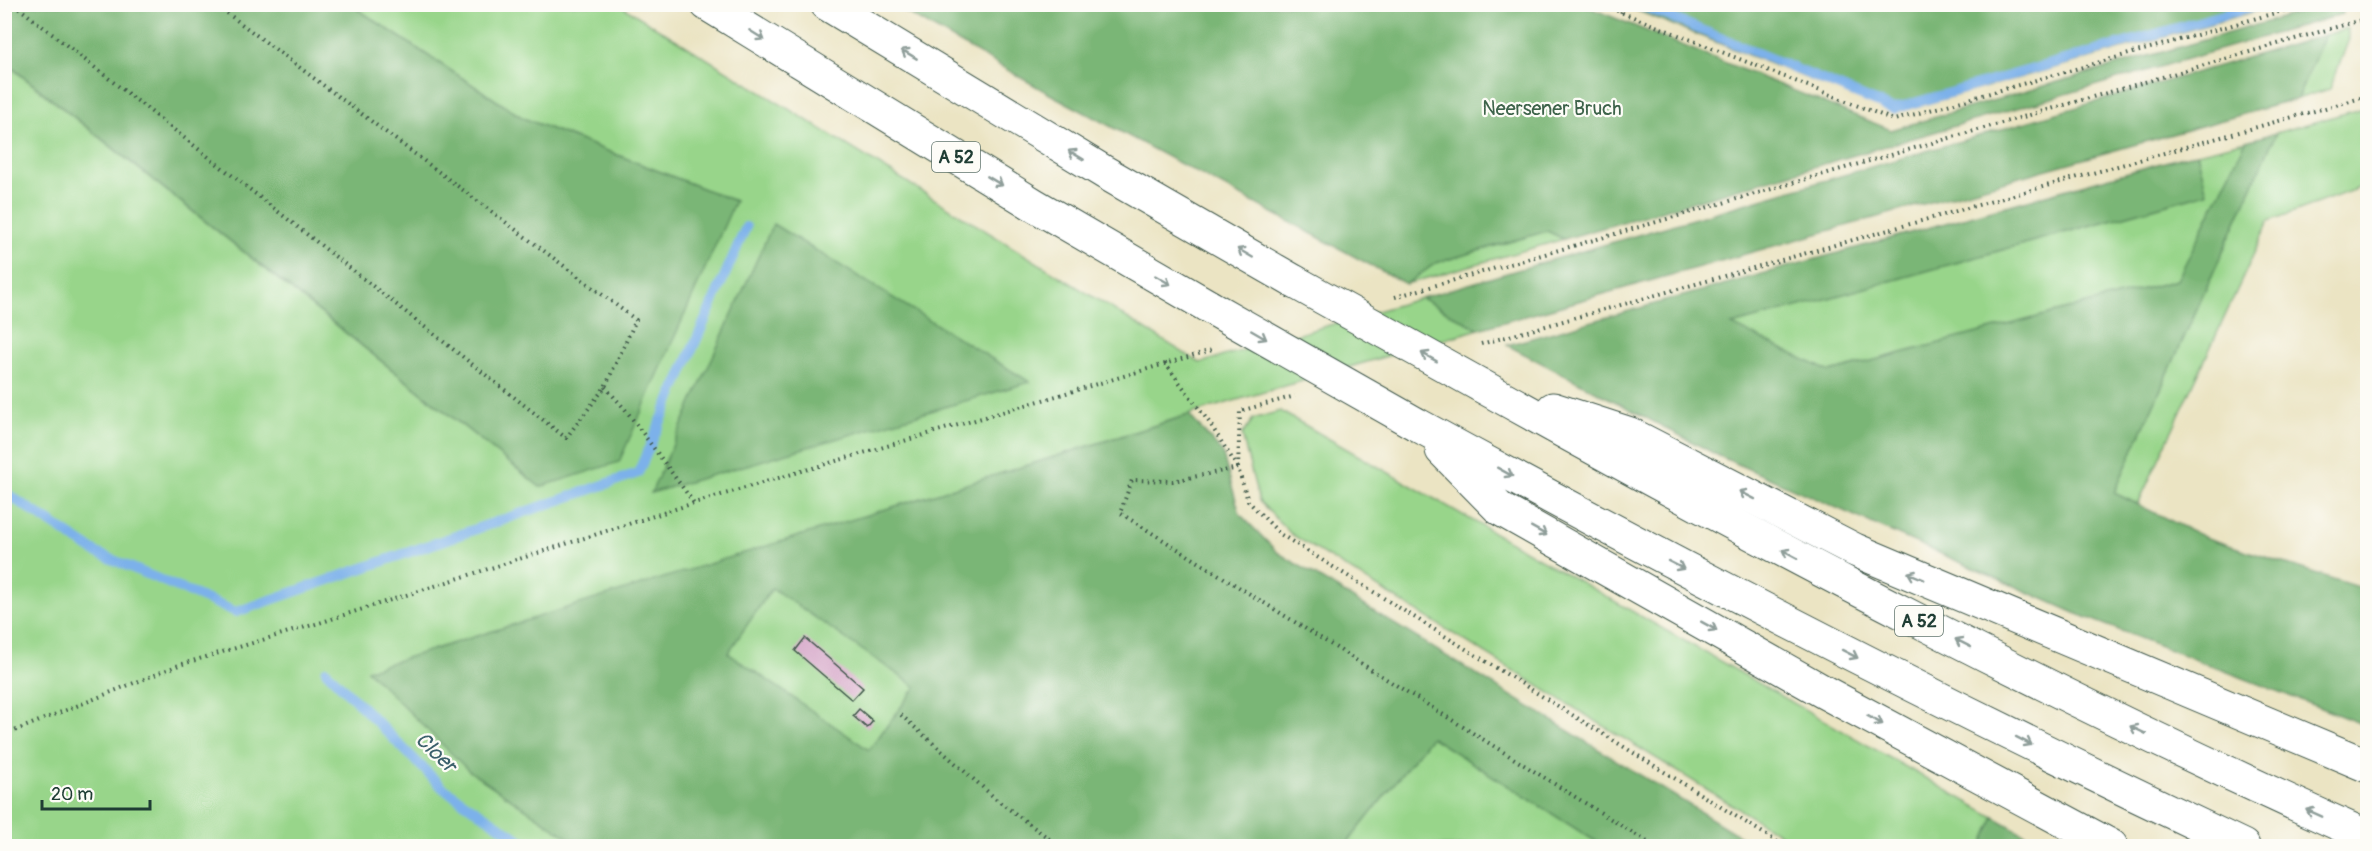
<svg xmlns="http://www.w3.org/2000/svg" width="2372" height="851" font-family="Pangolin,sans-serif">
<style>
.green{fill:#98d58a;stroke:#5c895f;stroke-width:1.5}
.forest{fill:#7ab676;stroke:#4c7a55;stroke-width:1.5;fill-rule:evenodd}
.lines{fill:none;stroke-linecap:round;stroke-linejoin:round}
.stream{stroke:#7cb1ea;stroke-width:10}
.building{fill:#d3a1c6}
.motorway-casing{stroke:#3e5649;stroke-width:35}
.path{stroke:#3e5649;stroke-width:4;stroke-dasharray:1.5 4.5;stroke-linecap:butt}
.motorway{stroke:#fff;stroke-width:33}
.motorway-bridge-casing{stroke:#3e5649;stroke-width:35;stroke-linecap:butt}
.motorway-bridge{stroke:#fff;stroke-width:33}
.oneway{stroke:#8f9e9a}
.labels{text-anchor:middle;stroke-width:4.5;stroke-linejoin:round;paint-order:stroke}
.shield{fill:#fdfcf7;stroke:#62766e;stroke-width:1.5}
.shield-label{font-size:18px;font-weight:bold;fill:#1f3d34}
.park-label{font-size:20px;fill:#3d634a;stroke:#fdfcf7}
.water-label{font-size:21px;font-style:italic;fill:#3b606b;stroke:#fdfcf7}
</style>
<rect width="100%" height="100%" fill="#fdfcf7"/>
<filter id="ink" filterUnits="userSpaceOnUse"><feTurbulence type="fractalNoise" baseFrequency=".0167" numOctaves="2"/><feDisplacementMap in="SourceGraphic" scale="12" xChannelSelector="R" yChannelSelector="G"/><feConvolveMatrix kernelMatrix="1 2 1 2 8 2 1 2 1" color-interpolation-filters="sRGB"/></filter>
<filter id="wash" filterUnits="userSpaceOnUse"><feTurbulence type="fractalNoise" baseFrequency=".008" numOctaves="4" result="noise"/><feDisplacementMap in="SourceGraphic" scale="24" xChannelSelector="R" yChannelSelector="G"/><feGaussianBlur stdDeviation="1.35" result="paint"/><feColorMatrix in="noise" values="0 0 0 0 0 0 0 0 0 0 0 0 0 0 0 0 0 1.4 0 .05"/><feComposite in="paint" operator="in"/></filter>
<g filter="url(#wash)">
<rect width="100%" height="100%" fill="#ebe4c3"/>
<!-- green -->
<g class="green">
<polygon points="351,5 620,5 1200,363 1421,298 1479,329 1210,408 730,558 468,770 581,846 5,846 4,62 540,487 735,201 523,118"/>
<polygon points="2347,29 2349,39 2330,89 2297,99 2325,35"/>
<polygon points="2367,107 2367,185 2269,221 2138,504 2114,493 2276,133"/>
<polygon points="2246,141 2178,280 1830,372 1731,325 2207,193 2197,153"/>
<polygon points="1547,231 1564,239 1406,284 1436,263"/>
<polygon points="1280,411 1994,817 1982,846 1799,846 1291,534 1259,501 1242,435 1253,419"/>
<polygon points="773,587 916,687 869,750 727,653"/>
<polygon points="1431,737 1603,846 1345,846"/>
</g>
<!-- forest -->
<g class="forest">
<polygon points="4,5 351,5 523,118 735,201 619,462 540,487 5,62"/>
<polygon points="893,5 1583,5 1891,130 2326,5 2342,5 2343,14 1564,239 1547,231 1436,263 1406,284 1048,93"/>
<polygon points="1623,5 1623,4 2277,5 1894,113"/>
<polygon points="2325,35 2297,99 1479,329 1421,298"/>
<polygon points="2276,133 2114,493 2204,537 2367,590 2367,726 2075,613 1719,456 1507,345 2197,153 2207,193 1732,325 1830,372 2177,280 2246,141"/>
<polygon points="773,224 1030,382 651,493"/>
<path d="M 1189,415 L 1222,452 L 1240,514 L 1277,552 L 1756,846 L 1603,846 L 1431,737 L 1345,846 L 581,846 L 468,770 L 367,670 ZM 772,588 L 916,687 L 869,750 L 728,653 Z"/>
<polygon points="1994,817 2045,846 1982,846"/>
</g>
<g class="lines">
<!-- stream -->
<g class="stream">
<polyline points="1643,6 1893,109 2261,4"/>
<polyline points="4,492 97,553 236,612 638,473 746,227"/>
<polyline points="326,671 443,788 529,846"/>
</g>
</g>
<g id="blocks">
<!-- building -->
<g class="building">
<polygon points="805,638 863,688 852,700 795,651"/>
<polygon points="859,709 873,721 867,728 853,716"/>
</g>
</g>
</g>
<g filter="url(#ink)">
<use href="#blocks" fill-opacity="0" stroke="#3e5649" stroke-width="1.5"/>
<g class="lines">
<defs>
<g id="motorway">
<polyline points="707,4 1036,206 1208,306"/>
<polyline points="827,4 1104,172 1295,282"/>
<path d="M 1480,385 C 1770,547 2064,701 2368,837"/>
<polyline points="1553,409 1630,434 1855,550 2368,766"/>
<path d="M 1416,424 C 1688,573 1963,714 2243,846"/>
<polyline points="1442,450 1500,509 1824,692 2111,846"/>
</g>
</defs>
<!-- motorway casing -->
<use href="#motorway" class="motorway-casing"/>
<!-- path -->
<g class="path">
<polyline points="14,4 566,438 605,387 636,320 215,4"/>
<polyline points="1600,4 1894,120 2307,4"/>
<polyline points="2363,4 2368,36"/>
<polyline points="1621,13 1625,4"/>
<polyline points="1395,297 2368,18"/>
<polyline points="1481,344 2368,96"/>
<polyline points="1165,363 1209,422 1238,468 1248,501 1280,534 1784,846"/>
<polyline points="605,387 625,409 694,503"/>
<polyline points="1238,468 1240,411 1295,396"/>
<polyline points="1238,468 1173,481 1132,480 1120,513 1654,846"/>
<polyline points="901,715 997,800 1059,846"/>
<polyline points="4,735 179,665 319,623 694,503 1212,350"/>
</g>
<!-- motorway -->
<use href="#motorway" class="motorway"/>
<defs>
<g id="motorway-bridge">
<polyline points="1295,282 1480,385"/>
<polyline points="1208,306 1416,424"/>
</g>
</defs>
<!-- motorway-bridge casing -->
<use href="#motorway-bridge" class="motorway-bridge-casing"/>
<!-- motorway-bridge -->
<use href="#motorway-bridge" class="motorway-bridge"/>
</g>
<!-- one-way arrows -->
<defs><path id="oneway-shaft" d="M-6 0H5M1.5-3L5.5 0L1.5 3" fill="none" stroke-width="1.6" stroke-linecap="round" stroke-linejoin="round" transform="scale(1.5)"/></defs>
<g class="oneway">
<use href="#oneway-shaft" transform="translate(757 35) rotate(32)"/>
<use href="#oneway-shaft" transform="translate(909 54) rotate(-149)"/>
<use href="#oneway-shaft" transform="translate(1076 155) rotate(-149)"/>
<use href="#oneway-shaft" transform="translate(995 181) rotate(31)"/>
<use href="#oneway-shaft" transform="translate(1245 253) rotate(-150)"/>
<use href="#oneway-shaft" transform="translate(1163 280) rotate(30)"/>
<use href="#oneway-shaft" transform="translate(1259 335) rotate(30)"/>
<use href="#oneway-shaft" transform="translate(1429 357) rotate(-151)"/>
<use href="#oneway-shaft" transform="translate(1505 472) rotate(29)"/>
<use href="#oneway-shaft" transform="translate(1747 495) rotate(-153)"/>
<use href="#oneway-shaft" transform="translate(1539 531) rotate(29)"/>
<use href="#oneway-shaft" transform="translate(1790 554) rotate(-152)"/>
<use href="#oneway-shaft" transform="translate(1676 565) rotate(27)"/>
<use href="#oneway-shaft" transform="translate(1916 576) rotate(-157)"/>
<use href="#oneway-shaft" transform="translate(1709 626) rotate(29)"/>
<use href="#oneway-shaft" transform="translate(1963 643) rotate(-153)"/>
<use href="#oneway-shaft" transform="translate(1850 654) rotate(27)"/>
<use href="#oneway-shaft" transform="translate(1875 720) rotate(29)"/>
<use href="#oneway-shaft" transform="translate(2138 730) rotate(-154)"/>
<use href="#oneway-shaft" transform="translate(2024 741) rotate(27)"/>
<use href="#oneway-shaft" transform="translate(2314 813) rotate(-156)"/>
</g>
</g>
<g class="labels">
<!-- shield labels -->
<g class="shield">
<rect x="932" y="142" width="48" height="30" rx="4.5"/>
<rect x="1895" y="606" width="48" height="30" rx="4.5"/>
</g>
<g class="shield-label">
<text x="956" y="163">A 52</text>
<text x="1919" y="627">A 52</text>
</g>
<!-- park labels -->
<g class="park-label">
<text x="1552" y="115">Neersener Bruch</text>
</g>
<!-- water labels -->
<g class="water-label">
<text transform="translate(436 752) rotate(44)" y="7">Cloer</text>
</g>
</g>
<!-- margin -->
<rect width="2372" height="851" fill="none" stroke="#fdfcf7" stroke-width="24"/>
<!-- scale -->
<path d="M42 800v9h108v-9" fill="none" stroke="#1f3d34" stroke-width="3"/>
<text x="51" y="800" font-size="18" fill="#1f3d34" stroke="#fdfcf7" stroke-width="4.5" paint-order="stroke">20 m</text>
</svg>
